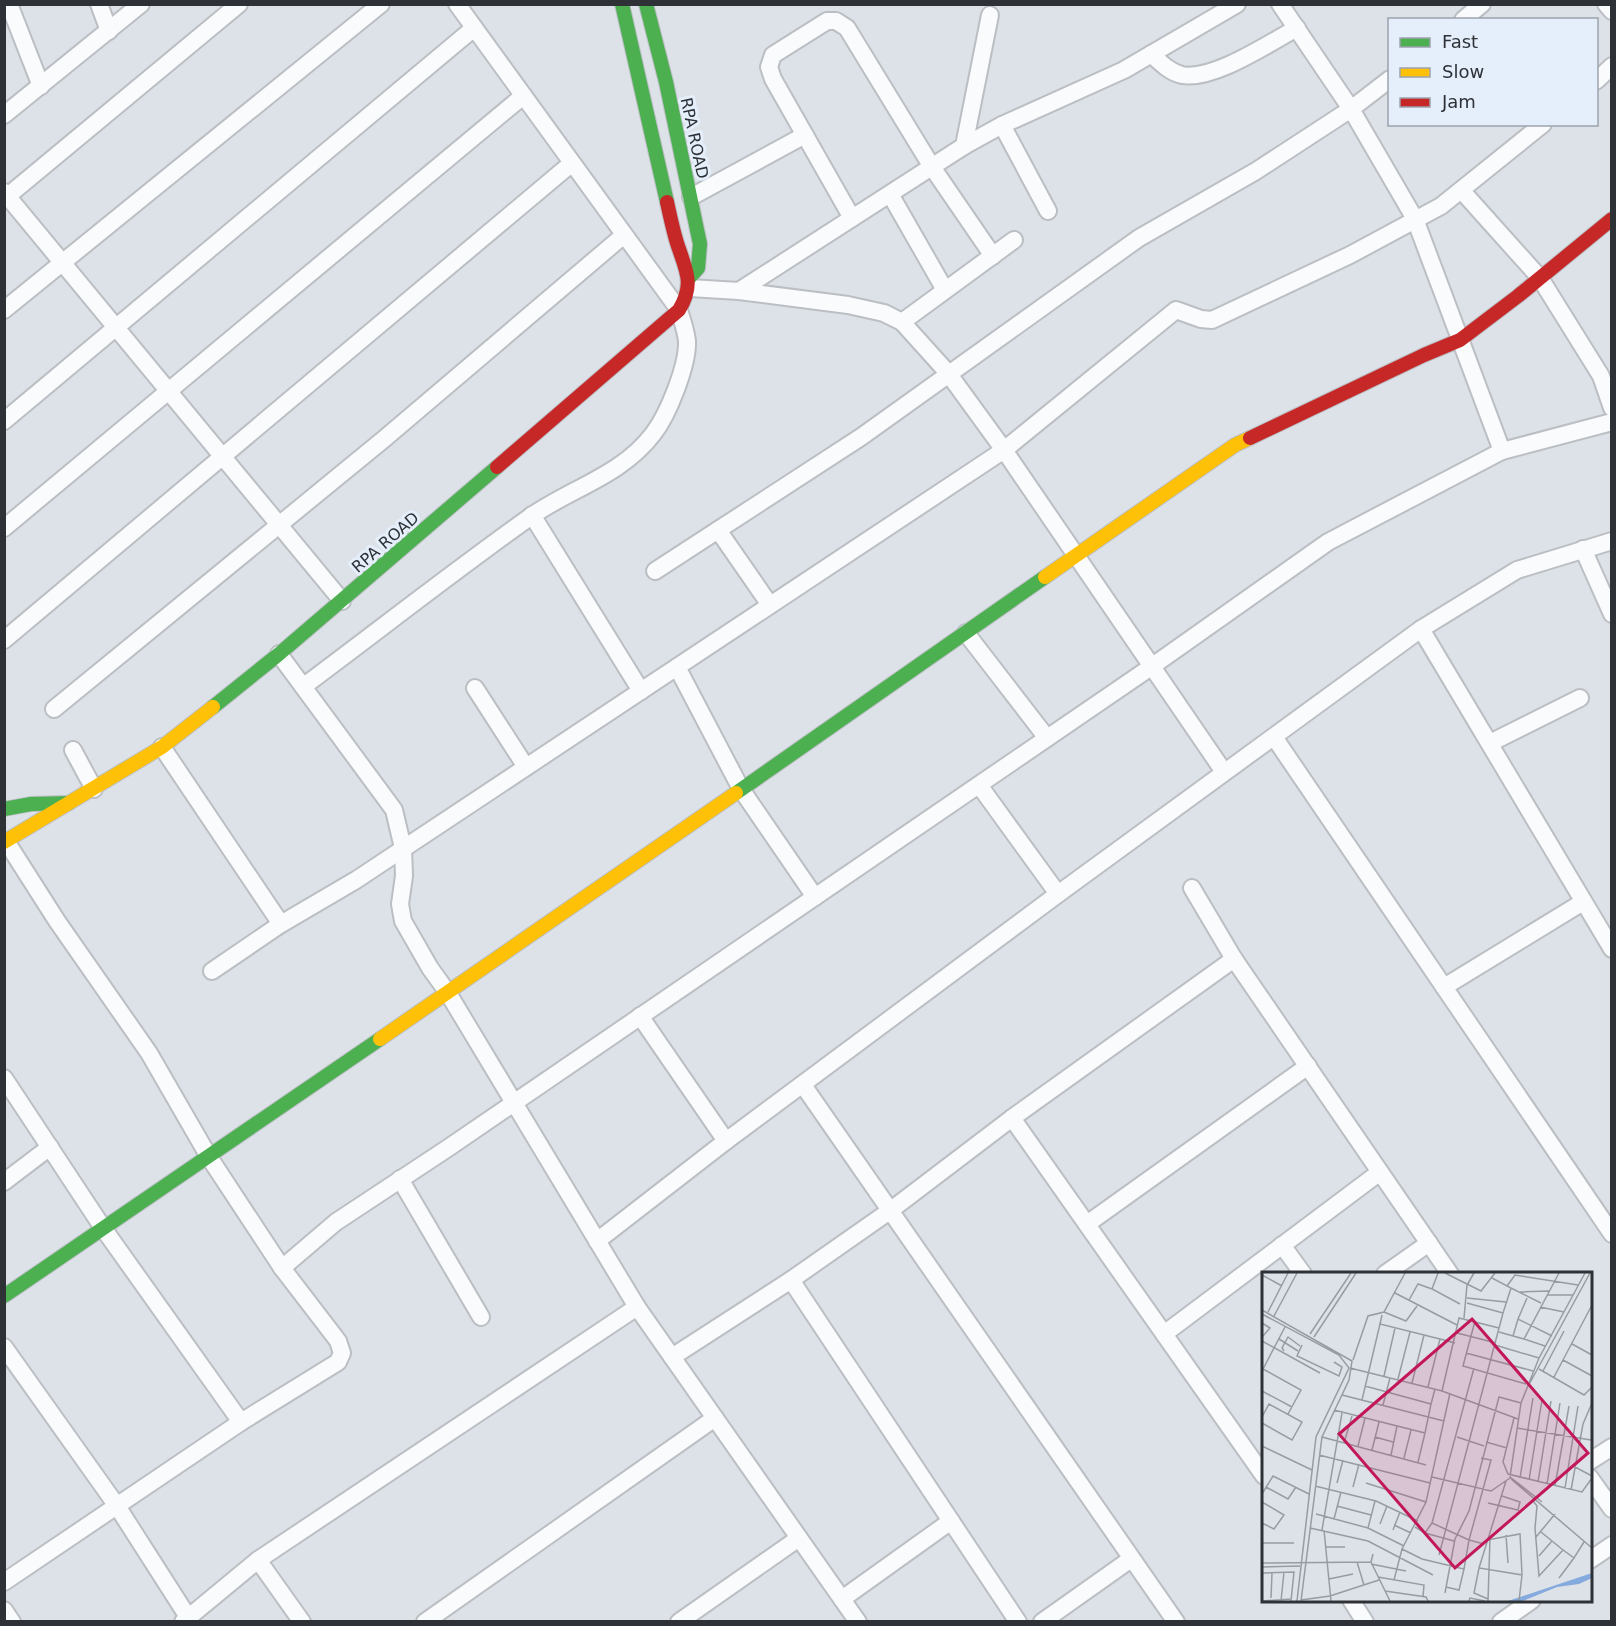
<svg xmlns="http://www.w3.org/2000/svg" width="1616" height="1626" font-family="'DejaVu Sans',sans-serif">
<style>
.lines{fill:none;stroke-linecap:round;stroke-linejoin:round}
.street-casing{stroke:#bbbfc4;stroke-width:20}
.fast-casing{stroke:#bbbfc4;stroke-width:16}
.slow-casing{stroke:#bbbfc4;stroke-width:16}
.jam-casing{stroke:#bbbfc4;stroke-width:16}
.street{stroke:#fafbfc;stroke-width:16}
.fast{stroke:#4caf50;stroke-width:14}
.slow{stroke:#ffc107;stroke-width:14}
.jam{stroke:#c62828;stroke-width:14}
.labels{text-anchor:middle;stroke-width:6;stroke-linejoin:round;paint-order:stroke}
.street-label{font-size:16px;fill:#2e3237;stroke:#e5eefb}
.inset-road{fill:none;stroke:#979ca1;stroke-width:1.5}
.view{fill:#c2185b;fill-opacity:0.15;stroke:#c2185b;stroke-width:3}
.inset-edge{fill:none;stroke:#2e3237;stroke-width:3}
</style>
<rect width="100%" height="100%" fill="#dde2e8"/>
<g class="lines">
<defs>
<g id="street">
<polyline points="9,4 41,86"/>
<polyline points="99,4 109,31"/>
<polyline points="1606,4 1612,11"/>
<polyline points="1463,20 1482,4"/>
<path d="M 1151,54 C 1160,62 1169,72 1182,75 C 1213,81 1269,43 1297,28"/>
<polyline points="1596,81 1612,66"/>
<polyline points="4,115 141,4"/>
<polyline points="1002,125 1048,211"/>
<polyline points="964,146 990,15"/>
<polyline points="1462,191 1540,278 1601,376 1612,408"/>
<polyline points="4,192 342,601"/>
<polyline points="890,194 945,290"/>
<polyline points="691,197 805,135"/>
<polyline points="4,199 239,4"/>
<polyline points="852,218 773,79 769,67 773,55 827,21 836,21 847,28 932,167 993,256"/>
<polyline points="690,288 739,291 848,305 884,313 902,322 948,373 1004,450 1224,772"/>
<polyline points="739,291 964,146 1002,125 1124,70 1237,4"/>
<polyline points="4,310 381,4"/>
<polyline points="902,322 1014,240"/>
<polyline points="4,421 474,28"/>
<polyline points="1502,451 1612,422"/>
<polyline points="532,515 641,691"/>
<polyline points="4,528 523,96"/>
<polyline points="1583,549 1612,614"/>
<polyline points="655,571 718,530"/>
<polyline points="770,605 718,530 861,437 1139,238 1256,171 1351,109 1280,4"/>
<polyline points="1421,629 1612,949"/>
<polyline points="966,633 1047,738"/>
<polyline points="4,640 572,163"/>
<polyline points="279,654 394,810 403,848 404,876 400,904 403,921 430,968 448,993 637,1307 858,1622"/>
<polyline points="677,667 741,789 815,897"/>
<path d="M 304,686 C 379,630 453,572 530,517 C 571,488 621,476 653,434 C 668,415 688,365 687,341 C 686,331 682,320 679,310 L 457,4"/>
<polyline points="475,688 526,767"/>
<polyline points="54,709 384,439 624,235"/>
<polyline points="1274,737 1612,1234"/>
<polyline points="1490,743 1580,698"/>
<polyline points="162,747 281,924 356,880 1004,450 1176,310 1201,319 1212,320 1350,255 1441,206 1543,124"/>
<polyline points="73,750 94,789"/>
<polyline points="979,785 1058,894"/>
<polyline points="1192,888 1234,959 1450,1274"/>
<polyline points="212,971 281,924"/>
<polyline points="1444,987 1583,902"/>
<polyline points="640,1016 726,1141"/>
<polyline points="4,1078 103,1228 241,1422"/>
<polyline points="803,1085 1176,1622"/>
<polyline points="1012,1118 1234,959"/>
<polyline points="400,1179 481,1317"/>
<polyline points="4,1182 50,1147"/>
<polyline points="1087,1224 1308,1066"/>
<polyline points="597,1241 726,1141 1058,894 1421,629 1517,570 1612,541"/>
<polyline points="1282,1245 1303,1274"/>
<polyline points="282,1268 336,1222 448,1148 1151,667 1328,542 1502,451 1415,219 1351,109 1390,79"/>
<polyline points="1385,1274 1429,1243"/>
<polyline points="791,1280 891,1210 1012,1118 1264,1476"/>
<polyline points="1164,1334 1380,1172"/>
<polyline points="4,1347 117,1506 188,1617"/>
<polyline points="672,1357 791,1280 1018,1622"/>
<polyline points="1590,1461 1612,1447"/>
<polyline points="1590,1478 1612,1509"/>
<polyline points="258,1560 302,1622"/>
<polyline points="1590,1560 1612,1545"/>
<polyline points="4,1582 241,1422 338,1362 342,1353 338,1341 282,1268 209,1157 149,1053 57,921 6,841"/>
<polyline points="842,1599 951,1521"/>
<polyline points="1351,1600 1365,1622"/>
<polyline points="4,1610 12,1622"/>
<polyline points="183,1622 258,1560 637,1307"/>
<polyline points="425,1622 715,1418"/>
<polyline points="679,1622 799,1538"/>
<polyline points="1042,1622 1131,1559"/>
<polyline points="1501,1622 1532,1600"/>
</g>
<g id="fast">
<polyline points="622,4 667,202"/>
<polyline points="646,4 666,82 700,244 698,268 690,277"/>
<polyline points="213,707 279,654 497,467"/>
<polyline points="736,793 1045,577"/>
<polyline points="4,809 31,804 69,803"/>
<polyline points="4,1296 380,1039"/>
</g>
<g id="slow">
<polyline points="1045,577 1235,445 1250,438"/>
<polyline points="4,842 162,747 213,707"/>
<polyline points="380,1039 736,793"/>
</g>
<g id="jam">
<polyline points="1250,438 1424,355 1460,340 1518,296 1612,219"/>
<path d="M 497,467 L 679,310 C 695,283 686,271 677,243 C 673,230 670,216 667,202"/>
</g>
</defs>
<!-- street casing -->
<use href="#street" class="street-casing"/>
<!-- fast casing -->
<use href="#fast" class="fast-casing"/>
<!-- slow casing -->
<use href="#slow" class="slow-casing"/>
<!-- jam casing -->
<use href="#jam" class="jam-casing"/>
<!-- street -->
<use href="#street" class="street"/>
<!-- fast -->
<use href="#fast" class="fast"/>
<!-- slow -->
<use href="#slow" class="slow"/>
<!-- jam -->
<use href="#jam" class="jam"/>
</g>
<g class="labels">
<!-- street labels -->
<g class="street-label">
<text transform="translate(695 138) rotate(78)" y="6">RPA ROAD</text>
<text transform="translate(385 542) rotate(-41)" y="6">RPA ROAD</text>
</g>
</g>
<!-- overview -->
<g transform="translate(1262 1272)">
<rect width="330" height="330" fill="#dde2e8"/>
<path d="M 330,301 L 330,306 L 317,312 L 295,315 L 261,329 L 246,329 Z" fill="#84aade"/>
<path class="inset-road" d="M 176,1 L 170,17 L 198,32M 183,1 L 219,19 L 233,1M 0,3 L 20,14M 230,6 L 249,16 L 241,41M 245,14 L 253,3 L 316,13M 249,16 L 279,31M 258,20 L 287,19M 133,21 L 195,53M 285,23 L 311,23M 205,26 L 244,30M 147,28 L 156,12 L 170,17M 278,35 L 302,40M 0,38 L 90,89 L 87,108 L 60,165 L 39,329M 6,40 L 26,1M 122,40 L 144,49 L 155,34M 0,42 L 77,83 L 87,96 L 54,165 L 35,329M 120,43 L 118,52 L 178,67M 12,44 L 35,1M 202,46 L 205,13 L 212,1M 256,47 L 265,26M 213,49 L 201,94 L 264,112M 0,51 L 8,56 L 0,65M 237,60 L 262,67 L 297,1M 195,61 L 234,71M 48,62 L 89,1M 251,64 L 256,47 L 290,64M 52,65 L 94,1M 17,67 L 36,79M 262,67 L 283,74M 0,69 L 58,101M 310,72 L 330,83M 40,73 L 35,84 L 77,104 L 80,95 L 72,90M 233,73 L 277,86M 22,79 L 20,76 L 26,65 L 38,74M 204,81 L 271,99M 91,88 L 106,44 L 122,40 L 143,1M 301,88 L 330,104M 88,96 L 180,119 L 256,147M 1,97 L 39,118 L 26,142M 277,97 L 322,123 L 330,115M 0,99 L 23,55M 281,99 L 302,59M 122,104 L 133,56M 292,105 L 330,33M 136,107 L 148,60M 150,111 L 162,63M 103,114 L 169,132 L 173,117M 166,115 L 178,67 L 193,71M 264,118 L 328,1M 0,119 L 30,135M 180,119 L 197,46 L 237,56M 80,123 L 182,149M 100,128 L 118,52M 121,133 L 128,106M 72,138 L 163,161 L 169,132M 0,145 L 7,132 L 40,150 L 30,168 L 0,151M 252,146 L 241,190 L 246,202 L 320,220 L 330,206M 255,156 L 329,168M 60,165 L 164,193M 113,165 L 131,170M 195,165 L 222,174M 224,170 L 245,176M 82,171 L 90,144M 0,174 L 50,198M 96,174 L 103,146M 110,178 L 117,150M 57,183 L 168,211M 129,183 L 135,154M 142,186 L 149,158M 219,186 L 229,188 L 207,268 L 222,272M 156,190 L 163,161M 313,195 L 330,204M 170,205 L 229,219 L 248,206M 258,206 L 271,126M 249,207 L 330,276M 267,208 L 280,128M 244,209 L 217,296 L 260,303 L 257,329M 276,210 L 289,129M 75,211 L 81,188M 104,211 L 164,230M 285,212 L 298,131M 53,214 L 114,229 L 156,249M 293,214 L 307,134M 4,215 L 26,227 L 34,215M 91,215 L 97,192M 303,216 L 316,134M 309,218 L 321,152 L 330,131M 0,222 L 11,204 L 47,222M 271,229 L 275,234 L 273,256 L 277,304 L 301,278 L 312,286 L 322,270M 0,230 L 22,243 L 12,257 L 0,251M 280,230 L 248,205 L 259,131 L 277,86 L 323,1M 226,231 L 256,238 L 258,230 L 240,224M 75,234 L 109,243M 54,242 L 106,256 L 142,274M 72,247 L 79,220M 118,252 L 125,234M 132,253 L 149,261M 153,255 L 163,261 L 170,251M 48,256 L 106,269 L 171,303M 106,256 L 113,229M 60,258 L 80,141M 62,258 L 69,329M 131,258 L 138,240M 279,260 L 301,278M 163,261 L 192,269M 244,263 L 246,291M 274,265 L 293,242M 225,268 L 258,262 L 260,302M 0,271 L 32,271M 63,275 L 83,275M 140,277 L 160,287 L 202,297 L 197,318 L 184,315M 111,282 L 109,290 L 128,329M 177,283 L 241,41 L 205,31M 277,284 L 290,269M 95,290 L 102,313M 0,291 L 109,290M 109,292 L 144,299M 0,295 L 38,294M 217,296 L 212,321 L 226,327M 202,297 L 207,268 L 170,251 L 212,96M 0,301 L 32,300 L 29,329M 116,305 L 162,313 L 161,325M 297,306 L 312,286M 67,307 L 91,302M 132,308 L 140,277 L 164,230 L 188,121M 123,319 L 164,325 L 166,329M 183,321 L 193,267 L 207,239 L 237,125 L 259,131M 9,326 L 10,301M 39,328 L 68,324 L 117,308M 0,329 L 30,327M 19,329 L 22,300M 207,329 L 208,326 L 223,329M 226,329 L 228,266"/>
<path class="view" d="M 210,47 L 326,181 L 193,296 L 77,162 Z"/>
<rect width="330" height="330" class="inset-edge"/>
</g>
<!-- border -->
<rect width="1616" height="1626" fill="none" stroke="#2e3237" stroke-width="12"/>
<!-- legend -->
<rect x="1388" y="18" width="210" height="108" fill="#e5eefb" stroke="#9ca3ad" stroke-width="1.5"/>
<rect x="1400" y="38" width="30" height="9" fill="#4caf50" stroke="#9ca3ad" stroke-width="1.5"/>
<text x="1442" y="48" font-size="18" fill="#2e3237">Fast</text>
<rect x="1400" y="68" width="30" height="9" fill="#ffc107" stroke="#9ca3ad" stroke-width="1.5"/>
<text x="1442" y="78" font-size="18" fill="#2e3237">Slow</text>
<rect x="1400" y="98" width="30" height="9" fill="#c62828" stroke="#9ca3ad" stroke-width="1.5"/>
<text x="1442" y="108" font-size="18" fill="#2e3237">Jam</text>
</svg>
